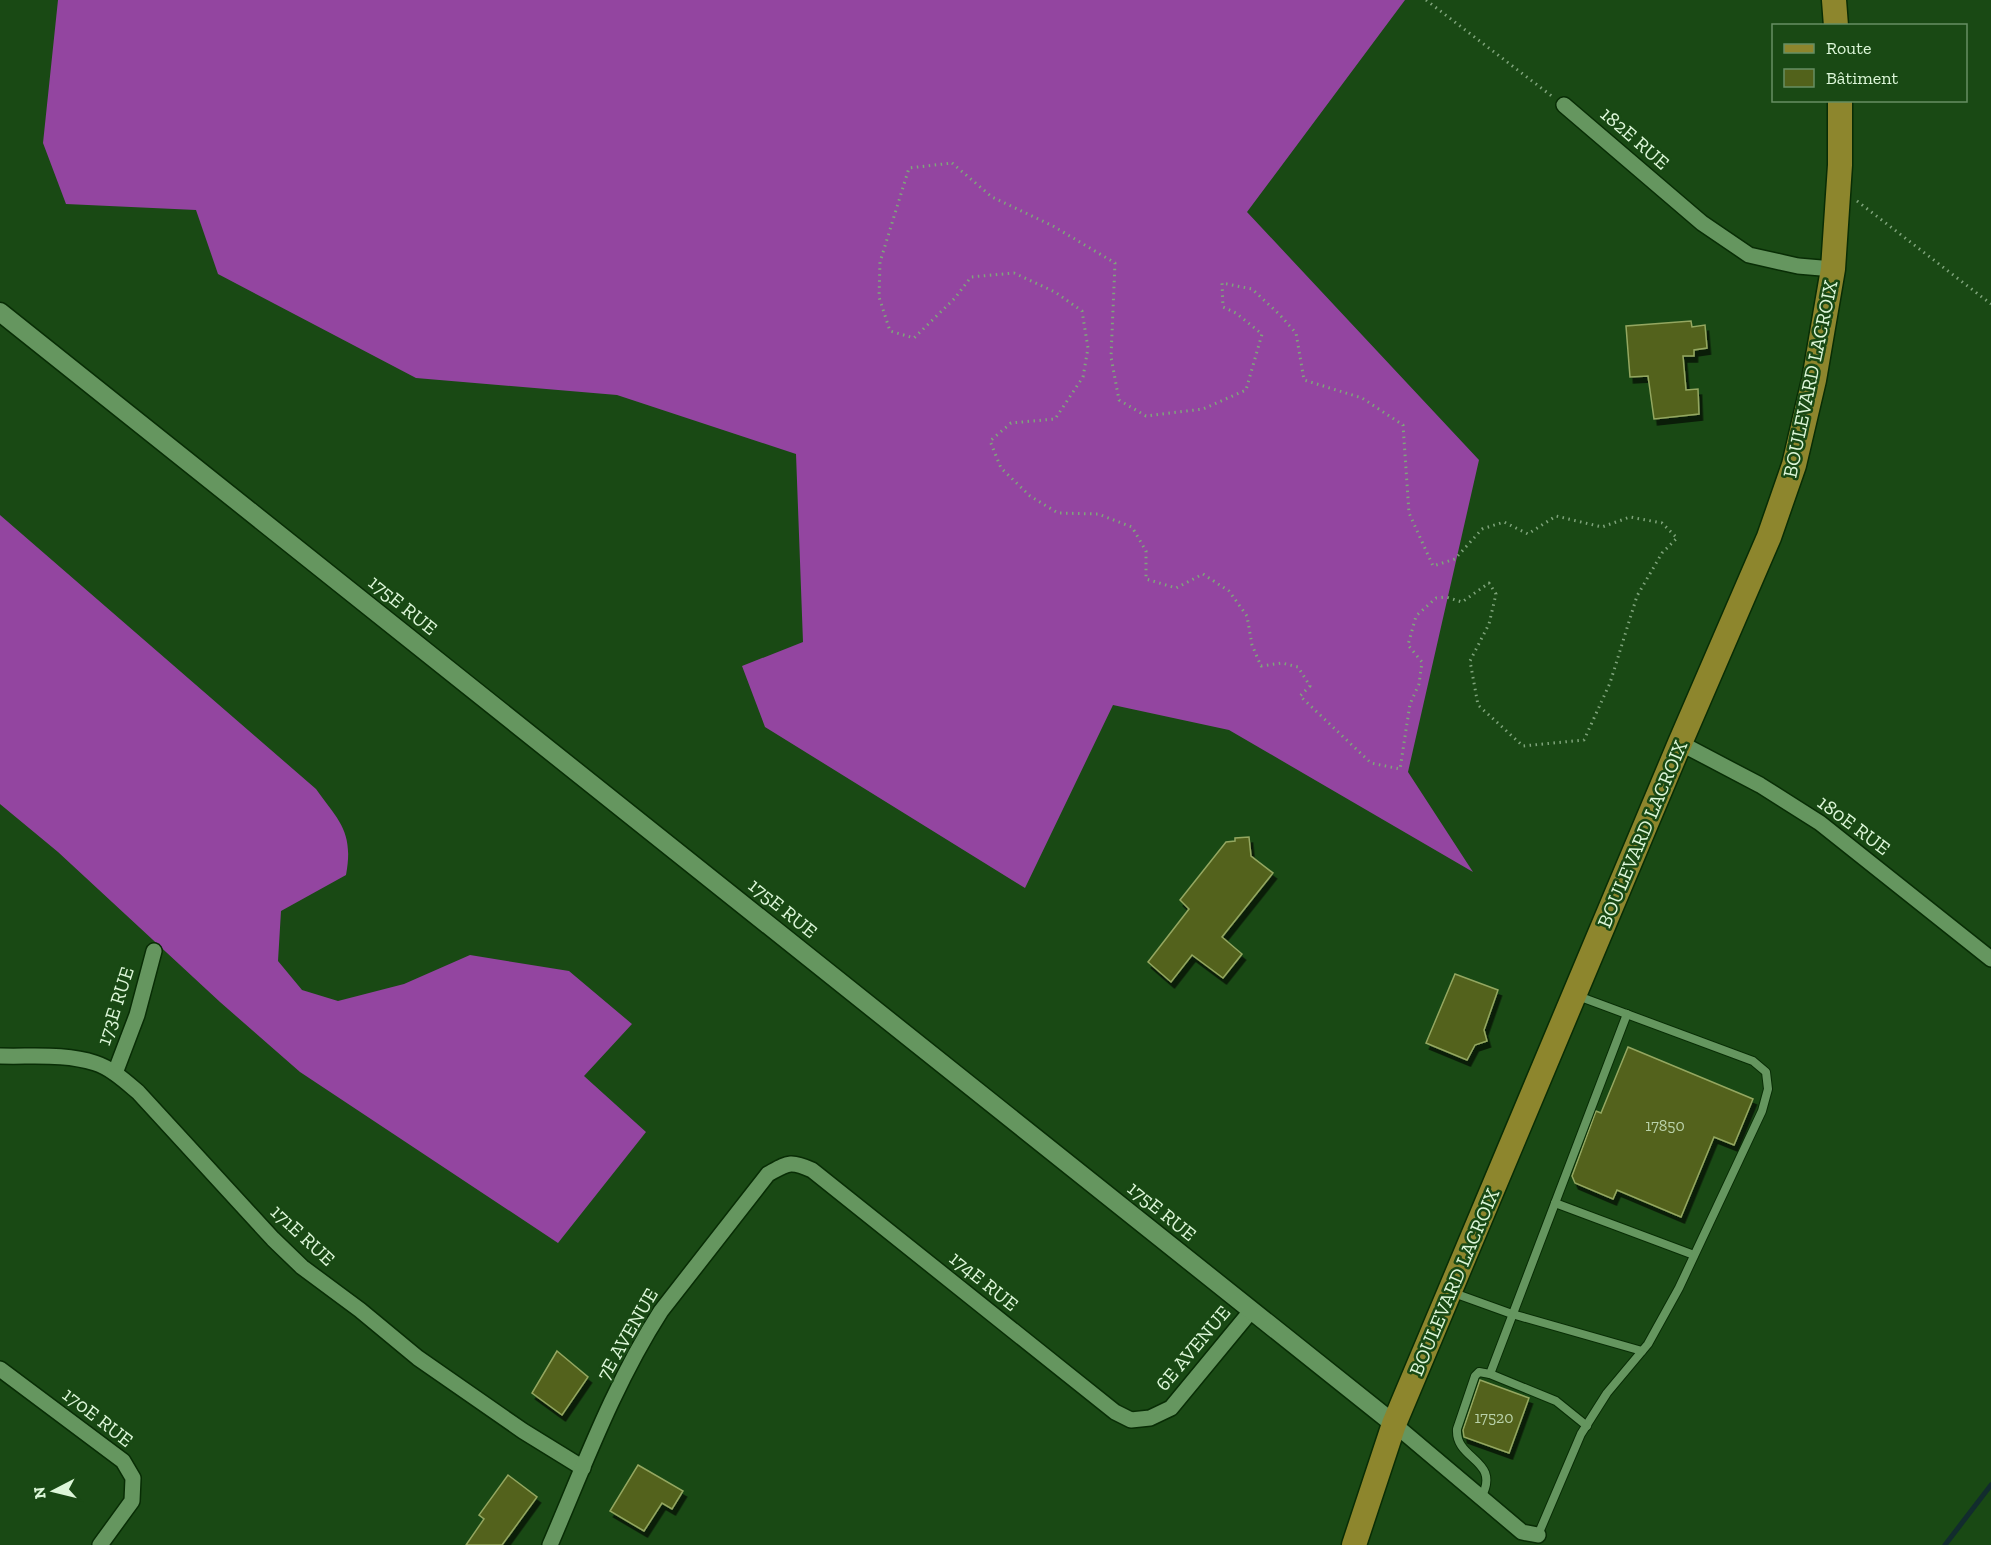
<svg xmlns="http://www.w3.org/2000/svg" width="1991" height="1545" font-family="'Zilla Slab',serif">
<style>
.forest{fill:#9345a0}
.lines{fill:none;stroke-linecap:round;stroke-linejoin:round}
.stream{stroke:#122c2e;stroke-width:5}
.building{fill:#52621b;stroke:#94a761;stroke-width:1.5;filter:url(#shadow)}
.service-casing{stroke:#082d05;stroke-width:10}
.minor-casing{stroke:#082d05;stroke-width:18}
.tertiary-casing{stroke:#082d05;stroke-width:21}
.primary-casing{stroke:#082d05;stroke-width:27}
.path{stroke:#7fa47b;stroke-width:3;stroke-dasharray:1.5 4.5;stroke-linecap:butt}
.service{stroke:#65965f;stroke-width:8}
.minor{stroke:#65965f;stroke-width:15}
.tertiary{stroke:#65965f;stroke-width:18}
.primary{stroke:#8d862d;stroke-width:24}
.labels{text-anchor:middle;stroke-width:5;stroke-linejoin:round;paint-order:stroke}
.number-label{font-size:16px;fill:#bad2aa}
.street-label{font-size:20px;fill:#ddf7d9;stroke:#194914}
</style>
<defs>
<filter id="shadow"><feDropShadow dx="3.5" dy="6" stdDeviation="0" flood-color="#0009"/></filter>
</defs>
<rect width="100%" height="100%" fill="#194914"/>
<!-- forest -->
<g class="forest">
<polygon points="58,0 1405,0 1247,212 1479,460 1408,772 1473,872 1229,730 1113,705 1025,888 765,727 742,666 803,642 796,454 617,395 416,378 218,274 196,210 66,204 43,143"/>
<path d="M 0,515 L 316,789 C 339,821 354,832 346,875 L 281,911 L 278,961 L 302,990 L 338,1001 L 404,984 L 470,955 L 569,971 L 632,1024 L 584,1076 L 646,1132 L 558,1243 L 300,1072 L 220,1002 L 58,852 L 0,804 Z"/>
</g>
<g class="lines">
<!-- stream -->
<polyline class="stream" points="1945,1545 1991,1485"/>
</g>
<!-- building -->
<g class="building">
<polygon points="1691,321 1692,327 1705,325 1707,348 1694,350 1694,356 1683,356 1686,390 1698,389 1699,414 1654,419 1648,376 1630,377 1626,326"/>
<polygon points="1249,837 1251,856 1273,873 1222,937 1242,954 1223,978 1192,955 1171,982 1148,962 1189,909 1180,900 1226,842 1235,841 1235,838"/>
<polygon points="1455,974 1498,990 1484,1030 1487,1041 1475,1045 1467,1060 1426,1043"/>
<polygon points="1628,1047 1753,1099 1734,1145 1714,1137 1681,1217 1617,1190 1613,1199 1575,1183 1572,1176 1596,1111 1601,1113"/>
<polygon points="557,1351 588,1377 562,1415 532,1393"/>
<polygon points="1480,1380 1529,1398 1509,1453 1464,1437 1463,1430"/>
<polygon points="638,1465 683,1491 672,1509 662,1503 644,1531 610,1511"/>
<polygon points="508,1475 537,1497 502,1545 466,1545 484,1519 479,1515"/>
</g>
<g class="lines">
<defs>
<g id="service">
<polyline points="1555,1203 1694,1255"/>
<polyline points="1451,1292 1512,1314 1642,1351"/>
<polyline points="1490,1374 1556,1401 1587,1426"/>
<path d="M 1481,1498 C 1502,1459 1455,1461 1457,1429 L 1475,1376 L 1479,1372 L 1490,1374 L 1627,1014"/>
<polyline points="1538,1535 1581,1434 1607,1393 1648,1344 1679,1288 1762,1111 1768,1089 1766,1072 1753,1061 1578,996"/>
</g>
<g id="minor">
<polyline points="1564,105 1702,223 1749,255 1798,266 1833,269"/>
<polyline points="1680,743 1760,785 1820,823 1991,959"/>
<path d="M 0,1056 C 31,1057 65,1053 95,1063 C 111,1068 125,1081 138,1092 L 273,1239 L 302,1267 L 360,1310 L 418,1358 L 523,1431 L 583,1468"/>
<polyline points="115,1073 137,1015 154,951"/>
<polyline points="0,1369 123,1461 133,1478 132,1501 100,1545"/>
<polyline points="1394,1424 1522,1532 1538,1535"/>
<path d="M 550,1545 C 584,1466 614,1384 661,1311 L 768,1174 C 788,1163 790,1160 812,1170 L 1115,1412 L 1131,1420 L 1150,1418 L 1171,1408 L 1251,1311"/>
</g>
<polyline id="tertiary" points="0,312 1394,1424"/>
<g id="primary">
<polyline points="1834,0 1836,26"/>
<polyline points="1354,1545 1394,1424 1680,743 1769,537 1794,465 1814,380 1833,269 1840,165 1840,100"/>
</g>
</defs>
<!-- service casing -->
<use href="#service" class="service-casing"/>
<!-- minor casing -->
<use href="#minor" class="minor-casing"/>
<!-- tertiary casing -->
<use href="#tertiary" class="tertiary-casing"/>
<!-- primary casing -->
<use href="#primary" class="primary-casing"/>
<!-- path -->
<g class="path">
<polyline points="1426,0 1553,97"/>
<polygon points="952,163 992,197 1053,226 1115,263 1111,357 1119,400 1146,416 1203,409 1246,390 1262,334 1236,313 1223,307 1222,283 1252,289 1279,314 1296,333 1304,380 1362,398 1403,425 1409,513 1433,566 1455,559 1482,529 1504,522 1528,534 1556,516 1602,527 1630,517 1662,523 1677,538 1662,553 1637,596 1610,683 1584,740 1523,746 1478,705 1470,661 1489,624 1496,594 1489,583 1462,602 1446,597 1436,598 1416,616 1408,645 1422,662 1419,684 1410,704 1400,769 1371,763 1300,696 1310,686 1298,667 1282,663 1261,666 1252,645 1247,616 1229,591 1203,574 1176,588 1146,579 1146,551 1132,527 1098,514 1058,513 1030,496 1001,468 990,441 1011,423 1055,419 1083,377 1088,348 1082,311 1055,292 1014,273 971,277 955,298 914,338 890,331 879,297 880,262 909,168"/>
<polyline points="1857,201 1991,304"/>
</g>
<!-- service -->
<use href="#service" class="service"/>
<!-- minor -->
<use href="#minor" class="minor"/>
<!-- tertiary -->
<use href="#tertiary" class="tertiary"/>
<!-- primary -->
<use href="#primary" class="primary"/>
</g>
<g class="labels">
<!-- number labels -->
<g class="number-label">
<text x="1665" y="1131">17850</text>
<text x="1494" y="1423">17520</text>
</g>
<!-- street labels -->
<g class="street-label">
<text transform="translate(1635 138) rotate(41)" y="7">182E RUE</text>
<text transform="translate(1810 379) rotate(-78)" y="7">BOULEVARD LACROIX</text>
<text transform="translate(403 605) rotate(39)" y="7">175E RUE</text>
<text transform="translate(1854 825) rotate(37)" y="7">180E RUE</text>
<text transform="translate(1642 834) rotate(-67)" y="7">BOULEVARD LACROIX</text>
<text transform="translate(783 908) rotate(39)" y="7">175E RUE</text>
<text transform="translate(115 1006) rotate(-72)" y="7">173E RUE</text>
<text transform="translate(1162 1211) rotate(39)" y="7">175E RUE</text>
<text transform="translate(303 1235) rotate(43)" y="7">171E RUE</text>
<text transform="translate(984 1281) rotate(39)" y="7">174E RUE</text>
<text transform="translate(1454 1282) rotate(-67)" y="7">BOULEVARD LACROIX</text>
<text transform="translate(627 1334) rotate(-60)" y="7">7E AVENUE</text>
<text transform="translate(1193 1348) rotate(-50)" y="7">6E AVENUE</text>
<text transform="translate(98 1417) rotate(38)" y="7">170E RUE</text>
</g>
</g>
<!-- legend -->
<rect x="1772" y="24" width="195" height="78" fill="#194914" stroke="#678f63" stroke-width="1.5"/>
<rect x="1784" y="44" width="30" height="9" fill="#8d862d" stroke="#678f63" stroke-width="1.5"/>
<text x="1826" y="54" font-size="18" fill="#ddf7d9">Route</text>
<rect x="1784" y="69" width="30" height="18" fill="#52621b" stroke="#678f63" stroke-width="1.5"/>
<text x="1826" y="84" font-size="18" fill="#ddf7d9">Bâtiment</text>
<!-- north arrow -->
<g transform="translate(54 1491) rotate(263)" stroke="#194914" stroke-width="4.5" paint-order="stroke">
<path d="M0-4.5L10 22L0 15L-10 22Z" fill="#ddf7d9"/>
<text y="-9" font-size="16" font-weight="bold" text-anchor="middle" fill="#ddf7d9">N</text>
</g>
</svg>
